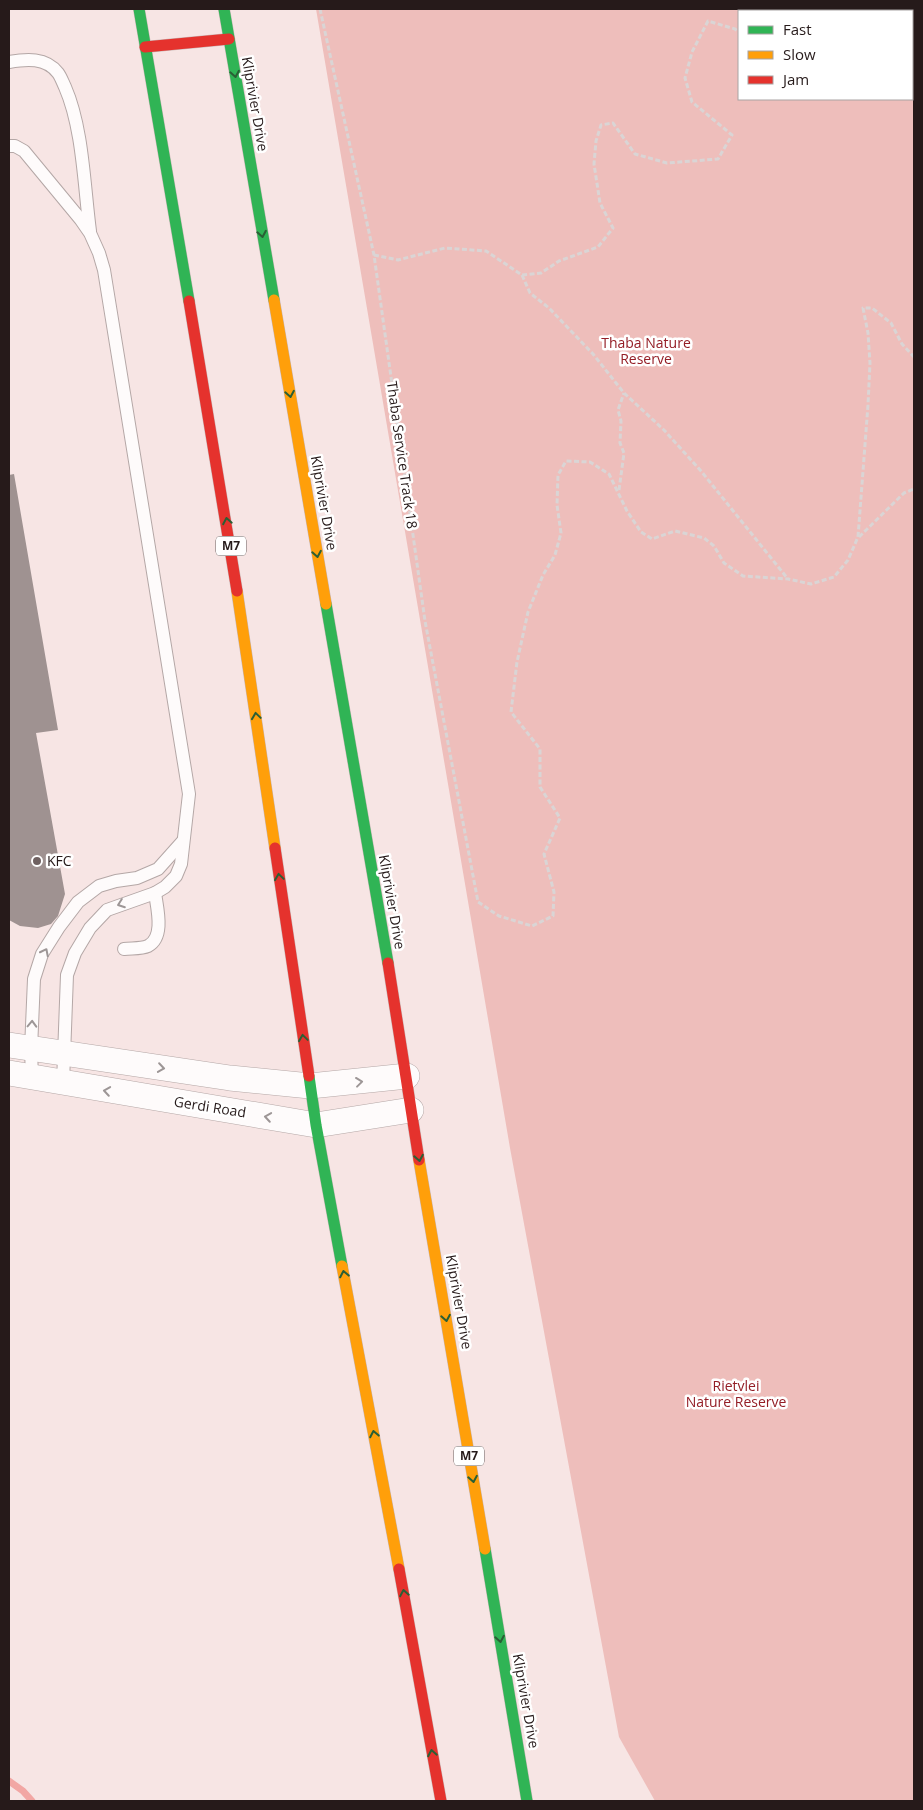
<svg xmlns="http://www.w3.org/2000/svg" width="923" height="1810" font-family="'Open Sans',sans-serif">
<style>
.green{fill:#eebebb;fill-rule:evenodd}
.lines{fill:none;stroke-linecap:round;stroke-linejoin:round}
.stream{stroke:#f2a7a4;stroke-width:7}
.building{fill:#9f9291}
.lane-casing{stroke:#b4a7a6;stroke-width:14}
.street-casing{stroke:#b4a7a6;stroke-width:26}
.fast-casing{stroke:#c8b7b6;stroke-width:12}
.slow-casing{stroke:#c8b7b6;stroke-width:12}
.jam-casing{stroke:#c8b7b6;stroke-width:12}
.path{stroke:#dad5d5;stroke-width:3;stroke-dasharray:5 2.5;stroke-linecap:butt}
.lane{stroke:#fefbfb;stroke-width:12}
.street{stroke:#fefbfb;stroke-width:25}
.fast{stroke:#30b455;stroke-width:11}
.slow{stroke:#ff9f0a;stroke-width:11}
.jam{stroke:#e5322d;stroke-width:11}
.oneway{stroke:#2a5f35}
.oneway2{stroke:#9d9696}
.poi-dot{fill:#6f6161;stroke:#fff;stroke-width:2}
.labels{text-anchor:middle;stroke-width:5;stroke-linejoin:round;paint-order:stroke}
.shield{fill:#fff;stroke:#675f5f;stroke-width:1}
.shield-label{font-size:12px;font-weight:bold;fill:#261a1a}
.street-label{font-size:14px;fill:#261a1a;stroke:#fff}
.park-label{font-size:14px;fill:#941e26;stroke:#fff}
.poi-label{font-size:14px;fill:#261a1a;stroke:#fff;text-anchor:start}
</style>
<rect width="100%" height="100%" fill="#f7e5e4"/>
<!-- green -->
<path class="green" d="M 316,9 L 914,9 L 914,1801 L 655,1801 L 619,1737 L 510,1148 ZM 739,11 L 912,11 L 912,99 L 739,99 Z"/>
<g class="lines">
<!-- stream -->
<polyline class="stream" points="9,1781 23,1791 32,1801"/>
</g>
<!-- building -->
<polygon class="building" points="14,474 58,730 36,733 65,894 58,916 51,924 38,928 20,926 9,920 9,475"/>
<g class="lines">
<defs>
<g id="lane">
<path d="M 9,62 C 26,59 46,57 58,73 C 61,77 63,83 65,87 C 83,128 84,186 90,231"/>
<polyline points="9,146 15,146 24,151 81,220 90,233 99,253 104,270 189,794 181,864 176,876 165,887 155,893 107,910 90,928 75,953 67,975 63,1083"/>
<path d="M 124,949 C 132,948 141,949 148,946 C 165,937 157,908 155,893"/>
<polyline points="32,1078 31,1049 34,979 42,954 59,927 78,902 99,886 116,881 137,878 158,869 183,841"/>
</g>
<g id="street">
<polyline points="9,1045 230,1078 310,1086 407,1076"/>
<polyline points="9,1073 316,1125 411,1110"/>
</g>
<g id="fast">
<polyline points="139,9 189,301"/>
<polyline points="224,9 274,300"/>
<polyline points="326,604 388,963"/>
<polyline points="309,1076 316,1125 342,1266"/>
<polyline points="485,1549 527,1801"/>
</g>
<g id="slow">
<polyline points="274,300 326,604"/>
<polyline points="237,591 275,848"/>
<polyline points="419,1160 485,1549"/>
<polyline points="342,1266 399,1569"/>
</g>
<g id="jam">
<polyline points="145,47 229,39"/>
<polyline points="189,301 237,591"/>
<polyline points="275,848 309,1076"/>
<polyline points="388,963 419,1160"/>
<polyline points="399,1569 441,1801"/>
</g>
</defs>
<!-- lane casing -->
<use href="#lane" class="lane-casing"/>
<!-- street casing -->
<use href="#street" class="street-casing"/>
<!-- fast casing -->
<use href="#fast" class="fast-casing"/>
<!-- slow casing -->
<use href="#slow" class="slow-casing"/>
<!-- jam casing -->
<use href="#jam" class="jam-casing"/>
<!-- path -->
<g class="path">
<polyline points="320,9 374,255 425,621 478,902 499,916 532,926 553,916 554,892 544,854 560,818 540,787 540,749 511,712 517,662 528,612 543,575 555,555 561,533 557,505 558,475 566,461 590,462 609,474 627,511 641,532 652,539 675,531 704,538 714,546 724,563 743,576 788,579 811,584 834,577 848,560 858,537 868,405 870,363 868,333 863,308 872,308 891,323 902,344 914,357"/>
<polyline points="833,11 834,9"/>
<polyline points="374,255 398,260 445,248 486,251 522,275 541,273 559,261 598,247 613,228 600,203 594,164 596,141 601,125 613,123 635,154 667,163 718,159 732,135 692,102 685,78 692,52 708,21 735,29 739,32"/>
<polyline points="522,275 530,293 549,308 593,354 624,393 664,430 701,471 788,579"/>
<polyline points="619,490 624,453 620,443 621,421 618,410 624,393"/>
<polyline points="859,537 904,493 914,489"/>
</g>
<!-- lane -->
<use href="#lane" class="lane"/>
<!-- street -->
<use href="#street" class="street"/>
<!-- fast -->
<use href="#fast" class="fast"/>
<!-- slow -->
<use href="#slow" class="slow"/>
<!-- jam -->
<use href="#jam" class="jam"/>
</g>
<!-- one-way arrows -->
<defs><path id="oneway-chevron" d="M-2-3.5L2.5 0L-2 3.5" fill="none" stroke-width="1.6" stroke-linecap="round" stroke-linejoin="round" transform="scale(1.25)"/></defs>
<g class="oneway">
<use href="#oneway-chevron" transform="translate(235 74) rotate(80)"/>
<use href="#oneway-chevron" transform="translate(262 234) rotate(80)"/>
<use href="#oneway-chevron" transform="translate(290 394) rotate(80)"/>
<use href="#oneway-chevron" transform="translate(227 521) rotate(-100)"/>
<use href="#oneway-chevron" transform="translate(317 554) rotate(80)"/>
<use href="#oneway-chevron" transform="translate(256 716) rotate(-98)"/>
<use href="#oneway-chevron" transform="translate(279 877) rotate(-98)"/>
<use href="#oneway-chevron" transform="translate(303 1038) rotate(-98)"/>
<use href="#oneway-chevron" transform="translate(419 1158) rotate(80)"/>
<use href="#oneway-chevron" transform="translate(344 1274) rotate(-101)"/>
<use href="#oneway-chevron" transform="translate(446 1318) rotate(80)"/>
<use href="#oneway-chevron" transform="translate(374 1434) rotate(-101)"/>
<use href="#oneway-chevron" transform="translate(473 1479) rotate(80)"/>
<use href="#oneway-chevron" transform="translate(404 1593) rotate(-100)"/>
<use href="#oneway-chevron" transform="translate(500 1639) rotate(80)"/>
<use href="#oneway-chevron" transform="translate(432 1753) rotate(-100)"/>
</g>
<g class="oneway2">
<use href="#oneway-chevron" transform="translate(121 904) rotate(160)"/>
<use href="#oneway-chevron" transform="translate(45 952) rotate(-63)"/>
<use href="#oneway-chevron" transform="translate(32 1024) rotate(-88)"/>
<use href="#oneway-chevron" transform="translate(161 1068) rotate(8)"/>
<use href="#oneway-chevron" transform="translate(359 1082) rotate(-7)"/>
<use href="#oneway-chevron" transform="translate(107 1091) rotate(-171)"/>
<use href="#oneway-chevron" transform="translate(268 1117) rotate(-171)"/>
</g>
<!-- markers -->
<circle class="poi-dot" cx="37" cy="861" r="5"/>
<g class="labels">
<!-- shield labels -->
<g class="shield">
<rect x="216" y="536.5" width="30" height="19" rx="4"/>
<rect x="454" y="1446.5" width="30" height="19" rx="4"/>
</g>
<g class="shield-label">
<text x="231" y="550">M7</text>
<text x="469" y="1460">M7</text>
</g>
<!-- street labels -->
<g class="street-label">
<text transform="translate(255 104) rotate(80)" y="5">Kliprivier Drive</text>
<text transform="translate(402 455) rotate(82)" y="5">Thaba Service Track 18</text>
<text transform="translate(324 503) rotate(80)" y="5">Kliprivier Drive</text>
<text transform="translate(392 902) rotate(80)" y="5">Kliprivier Drive</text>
<text transform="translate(210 1107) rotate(9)" y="5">Gerdi Road</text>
<text transform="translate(459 1302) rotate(80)" y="5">Kliprivier Drive</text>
<text transform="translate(526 1701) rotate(80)" y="5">Kliprivier Drive</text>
</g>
<!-- park labels -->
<g class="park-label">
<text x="646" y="348">Thaba Nature<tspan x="646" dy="16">Reserve</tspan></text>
<text x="736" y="1391">Rietvlei<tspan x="736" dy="16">Nature Reserve</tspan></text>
</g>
<!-- poi labels -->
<g class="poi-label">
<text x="47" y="866">KFC</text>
</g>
</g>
<!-- border -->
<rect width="923" height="1810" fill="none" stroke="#261a1a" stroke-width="20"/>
<!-- legend -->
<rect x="738" y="10" width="175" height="90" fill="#ffffff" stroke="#a8a3a3"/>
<rect x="748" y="26" width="25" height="8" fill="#30b455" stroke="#a8a3a3"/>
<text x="783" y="35" font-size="15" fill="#261a1a">Fast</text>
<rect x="748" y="51" width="25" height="8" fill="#ff9f0a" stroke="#a8a3a3"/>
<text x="783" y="60" font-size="15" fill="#261a1a">Slow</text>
<rect x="748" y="76" width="25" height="8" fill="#e5322d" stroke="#a8a3a3"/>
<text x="783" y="85" font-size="15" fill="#261a1a">Jam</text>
</svg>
